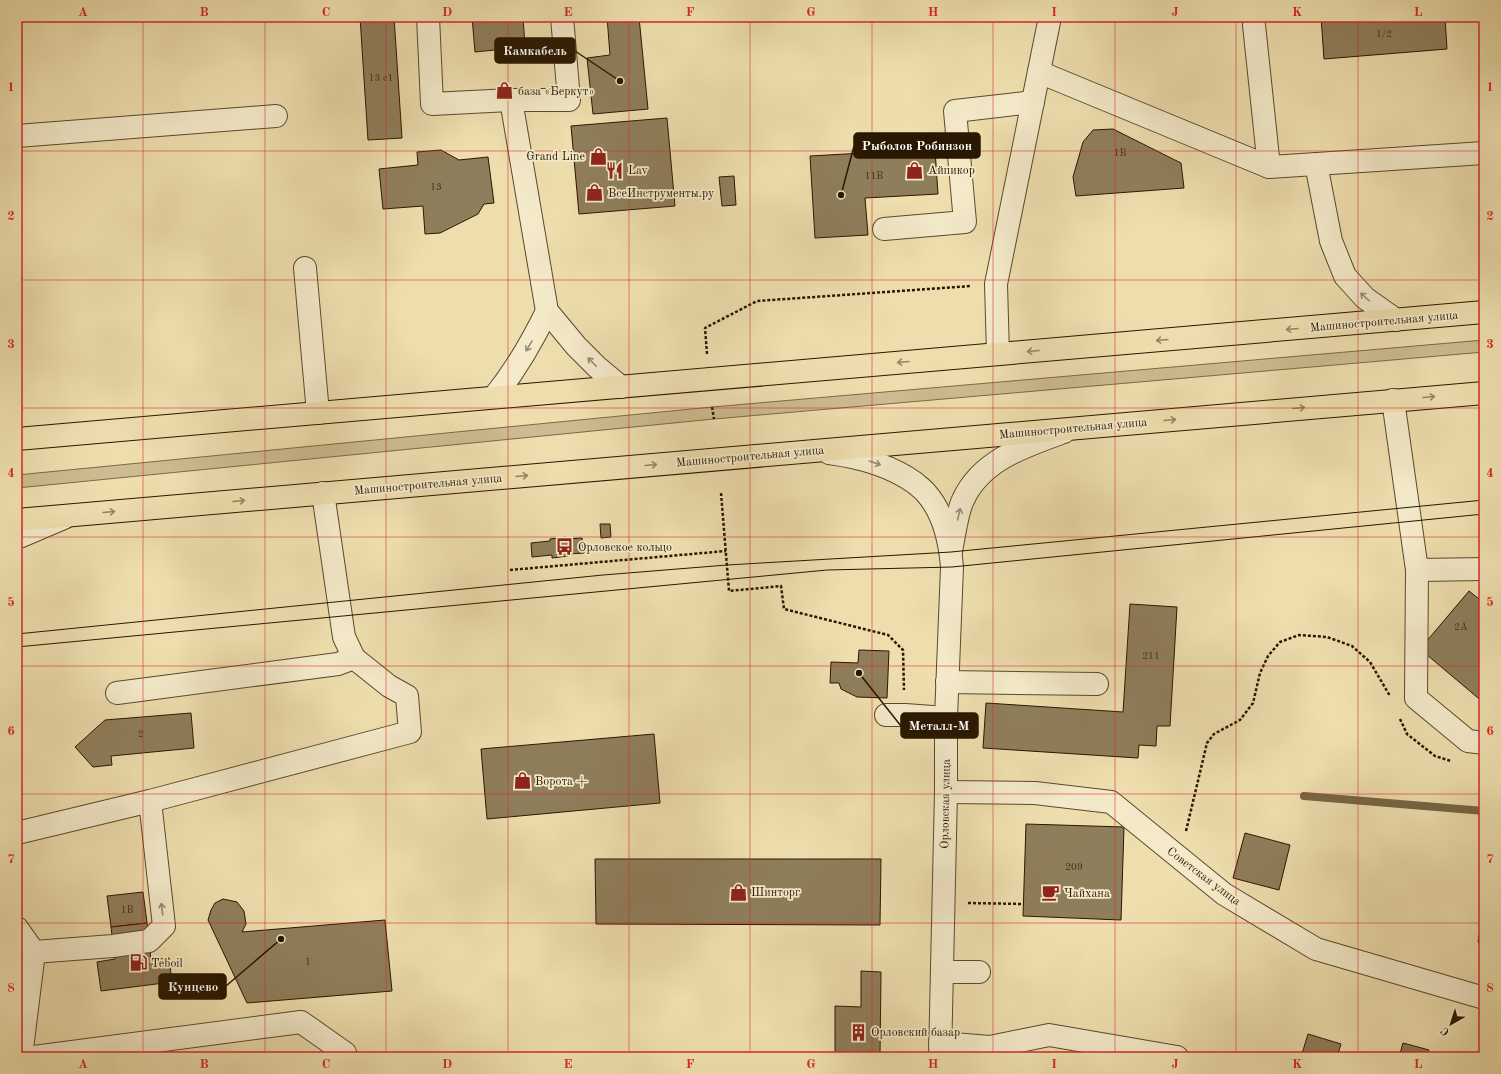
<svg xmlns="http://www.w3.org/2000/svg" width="1501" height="1074" font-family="'Old Standard TT',serif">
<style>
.green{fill:#cdbc91;stroke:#7b6a49}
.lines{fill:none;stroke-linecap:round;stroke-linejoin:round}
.stream{stroke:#776645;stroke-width:8}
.building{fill:#8f7e5b;stroke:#291701}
.minor-casing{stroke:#5a492c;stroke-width:24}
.major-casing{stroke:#291701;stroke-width:24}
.path{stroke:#291701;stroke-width:2.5;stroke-dasharray:3 2;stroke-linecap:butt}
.minor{stroke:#f4eaca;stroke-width:22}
.major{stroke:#eedeae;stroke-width:22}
.tram{stroke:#291701;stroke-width:1}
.oneway{stroke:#998b70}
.oneway2{stroke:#958460}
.grid{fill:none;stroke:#d62828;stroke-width:1;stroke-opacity:0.55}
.labels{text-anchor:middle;stroke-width:3.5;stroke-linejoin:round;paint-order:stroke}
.number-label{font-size:10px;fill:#423118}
.poi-label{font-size:12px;fill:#291701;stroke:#f4eaca;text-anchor:start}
.street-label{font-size:12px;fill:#291701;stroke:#f4eaca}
.leader{fill:none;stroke:#291701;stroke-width:1.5}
.callout-dot{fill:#291701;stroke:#f4eaca;stroke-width:1.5}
.callout{fill:#291701;stroke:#291701;stroke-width:1.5}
.callout-label{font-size:13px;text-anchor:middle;font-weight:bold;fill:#fff}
.neatline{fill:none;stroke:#d62828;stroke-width:1.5}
.grid-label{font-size:13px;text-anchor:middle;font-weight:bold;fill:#d62828}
</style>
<rect width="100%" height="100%" fill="#eedeae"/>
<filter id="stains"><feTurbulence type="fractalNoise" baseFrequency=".005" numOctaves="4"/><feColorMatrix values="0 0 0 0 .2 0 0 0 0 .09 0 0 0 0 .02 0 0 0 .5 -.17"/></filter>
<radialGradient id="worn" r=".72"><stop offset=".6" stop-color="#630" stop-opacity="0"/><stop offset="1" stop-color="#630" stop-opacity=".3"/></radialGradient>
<!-- green -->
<polygon class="green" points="1484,340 1484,352 714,419 17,488 17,475 712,407"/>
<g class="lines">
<!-- stream -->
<polyline class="stream" points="1304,796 1484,811"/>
</g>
<!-- building -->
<g class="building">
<polygon points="360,17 394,17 402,138 368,140"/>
<polygon points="472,17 523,17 525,47 475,52"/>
<polygon points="607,17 639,17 648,109 593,114 587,58 610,55"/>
<polygon points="1321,17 1445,17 1447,49 1324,59"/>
<polygon points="667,118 675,206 579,214 571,126"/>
<polygon points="1113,129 1181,163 1184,188 1076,196 1073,177 1083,142 1093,130"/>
<polygon points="935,149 938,194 865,198 868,235 815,238 810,156"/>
<polygon points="441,150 459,160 488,157 494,203 484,204 478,214 440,233 425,234 423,206 383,209 379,169 418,165 417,152"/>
<polygon points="734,176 736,205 722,206 719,177"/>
<polygon points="600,524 610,524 611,537 601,538"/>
<polygon points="566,537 566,539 582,538 584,553 568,554 568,556 552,558 552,555 532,557 531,543 550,541 550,539"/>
<polygon points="1469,591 1484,603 1484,703 1420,649"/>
<polygon points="1130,604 1177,607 1170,726 1157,726 1156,746 1139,745 1138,758 983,748 986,703 1123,712"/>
<polygon points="859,650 889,651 887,698 857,697 841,689 839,683 830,683 831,662 858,663"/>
<polygon points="191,713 194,748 111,756 112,765 93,767 75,747 105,720"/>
<polygon points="654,734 660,803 487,819 481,749"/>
<polygon points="1026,824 1124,827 1121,920 1023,916"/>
<polygon points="1245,833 1290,845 1279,890 1233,878"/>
<polygon points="595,859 881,859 880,925 596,924"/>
<polygon points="143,892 147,923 111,927 107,896"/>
<polygon points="223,899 237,902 244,911 246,924 242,932 385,920 392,991 247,1003 208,920 211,910 215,903"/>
<polygon points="1484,905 1484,943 1478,942"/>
<polygon points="147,923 151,960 169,958 172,982 101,991 97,962 115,959 111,927"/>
<polygon points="861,971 881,972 880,1057 835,1057 835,1006 861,1007"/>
<polygon points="1308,1034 1341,1044 1337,1057 1301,1057"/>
<polygon points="1403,1043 1429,1050 1427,1057 1399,1057"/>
</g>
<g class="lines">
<defs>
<g id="minor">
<polyline points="428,17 432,104 511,100 569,100 562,17"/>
<polyline points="1254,25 1269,167"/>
<polyline points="1039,72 1269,167 1484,153"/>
<polyline points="511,100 547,311 576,346 597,367 621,387"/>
<polyline points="17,136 276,116"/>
<polyline points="1316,164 1331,241 1345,276 1365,298 1396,320"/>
<polyline points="884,229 965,222 955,111 1033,102"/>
<polyline points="305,268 318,413"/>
<polyline points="998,354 996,284 1050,17"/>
<path d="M 494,397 C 515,371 532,342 547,311"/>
<polyline points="1393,400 1417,570 1416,698 1468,741 1484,743"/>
<path d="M 829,453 C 860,457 890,465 915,483 C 918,486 923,489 926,493 C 943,512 950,542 952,567 L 946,718 L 946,792 L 940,1057"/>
<polyline points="17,538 64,518"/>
<path d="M 951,551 C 954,537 957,512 963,500 C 981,460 1025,446 1064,432"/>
<polyline points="1417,570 1484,569"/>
<polyline points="947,682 1097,684"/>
<polyline points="117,693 338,664 354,658"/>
<polyline points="886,715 905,715 946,718"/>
<polyline points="946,792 1035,793 1111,802 1224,894 1316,949 1484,998"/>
<polyline points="17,833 150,801 410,732 407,696 389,686 354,658 344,637 323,493"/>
<polyline points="17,928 34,952 113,946 149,941 164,926 150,801"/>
<polyline points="942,972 979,972"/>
<polyline points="940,1043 990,1047 1049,1035 1177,1057"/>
<polyline points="21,1057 34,952"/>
<polyline points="34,1057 301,1022 345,1053 345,1057"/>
</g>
<g id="major">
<polyline points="17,439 1484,312"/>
<polyline points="17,520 1484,393"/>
</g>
</defs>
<!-- minor casing -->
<use href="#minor" class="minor-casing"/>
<!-- major casing -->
<use href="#major" class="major-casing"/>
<!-- path -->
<g class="path">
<polyline points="707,354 705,328 757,301 971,286"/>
<polyline points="712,407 714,419"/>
<polyline points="721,493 729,591 781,586 784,609 888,635 903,650 904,690"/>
<polyline points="510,570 726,551"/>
<polyline points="1400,719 1407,734 1435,756 1451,761"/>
<polyline points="1186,831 1207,743 1214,734 1240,720 1253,703 1260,673 1268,656 1280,642 1299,635 1327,637 1352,646 1370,662 1390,696"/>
<polyline points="968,903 1024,904"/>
</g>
<!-- minor -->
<use href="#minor" class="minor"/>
<!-- major -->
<use href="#major" class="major"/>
<!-- tram -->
<g class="tram">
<polyline points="17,634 603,575 727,565 951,552 1484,500"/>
<polyline points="17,647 827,570 952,567 1484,514"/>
</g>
</g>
<!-- one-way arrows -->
<defs><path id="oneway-shaft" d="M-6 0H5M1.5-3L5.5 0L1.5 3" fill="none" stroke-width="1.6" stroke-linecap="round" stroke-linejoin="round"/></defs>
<g class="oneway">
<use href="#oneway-shaft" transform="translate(1365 297) rotate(-138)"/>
<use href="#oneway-shaft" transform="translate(529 346) rotate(121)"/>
<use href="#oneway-shaft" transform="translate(592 362) rotate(-134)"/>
<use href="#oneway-shaft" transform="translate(875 463) rotate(19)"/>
<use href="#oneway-shaft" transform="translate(959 514) rotate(-77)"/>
<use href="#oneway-shaft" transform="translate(162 909) rotate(-97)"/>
</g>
<g class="oneway2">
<use href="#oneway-shaft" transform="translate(1292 329) rotate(175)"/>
<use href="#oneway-shaft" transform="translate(1162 340) rotate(175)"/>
<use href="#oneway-shaft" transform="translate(1033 351) rotate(175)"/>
<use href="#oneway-shaft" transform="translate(903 362) rotate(175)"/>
<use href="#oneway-shaft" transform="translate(1429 397) rotate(-5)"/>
<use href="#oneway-shaft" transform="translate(1299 408) rotate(-5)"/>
<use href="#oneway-shaft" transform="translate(1170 420) rotate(-5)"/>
<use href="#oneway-shaft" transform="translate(651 465) rotate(-5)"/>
<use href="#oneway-shaft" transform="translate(522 476) rotate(-5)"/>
<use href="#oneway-shaft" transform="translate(239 501) rotate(-5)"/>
<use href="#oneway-shaft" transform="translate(109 512) rotate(-5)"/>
</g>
<!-- grid -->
<path class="grid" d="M 143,17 L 143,1057M 265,17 L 265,1057M 386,17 L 386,1057M 508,17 L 508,1057M 629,17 L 629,1057M 750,17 L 750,1057M 872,17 L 872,1057M 993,17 L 993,1057M 1115,17 L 1115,1057M 1236,17 L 1236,1057M 1358,17 L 1358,1057M 17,151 L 1484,151M 17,280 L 1484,280M 17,408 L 1484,408M 17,537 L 1484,537M 17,666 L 1484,666M 17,794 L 1484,794M 17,923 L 1484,923"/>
<!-- icons -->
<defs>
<symbol id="shop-bare" viewBox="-9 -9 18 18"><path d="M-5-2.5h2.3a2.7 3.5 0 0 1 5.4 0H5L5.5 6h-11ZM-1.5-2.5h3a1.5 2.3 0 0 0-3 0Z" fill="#8f2418" stroke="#f4eaca" stroke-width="2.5" paint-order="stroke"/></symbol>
<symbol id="restaurant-bare" viewBox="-9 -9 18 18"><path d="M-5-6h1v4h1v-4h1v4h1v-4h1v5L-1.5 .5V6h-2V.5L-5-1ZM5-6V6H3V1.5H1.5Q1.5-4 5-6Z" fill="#8f2418" stroke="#f4eaca" stroke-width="2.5" paint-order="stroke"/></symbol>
<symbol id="bus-bare" viewBox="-9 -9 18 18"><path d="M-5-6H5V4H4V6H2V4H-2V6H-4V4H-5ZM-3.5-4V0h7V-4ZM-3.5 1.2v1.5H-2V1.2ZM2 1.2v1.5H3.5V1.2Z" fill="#8f2418" stroke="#f4eaca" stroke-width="2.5" paint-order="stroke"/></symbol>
<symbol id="cafe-bare" viewBox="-9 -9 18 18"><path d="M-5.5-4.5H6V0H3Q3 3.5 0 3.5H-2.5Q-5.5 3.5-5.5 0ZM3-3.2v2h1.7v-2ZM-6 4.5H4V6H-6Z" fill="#8f2418" stroke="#f4eaca" stroke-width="2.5" paint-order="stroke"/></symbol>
<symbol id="fuel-bare" viewBox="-9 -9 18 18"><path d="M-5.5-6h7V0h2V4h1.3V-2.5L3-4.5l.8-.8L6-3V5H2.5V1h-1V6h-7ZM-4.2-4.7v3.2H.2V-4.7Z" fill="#8f2418" stroke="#f4eaca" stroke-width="2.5" paint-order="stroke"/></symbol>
<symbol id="building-bare" viewBox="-9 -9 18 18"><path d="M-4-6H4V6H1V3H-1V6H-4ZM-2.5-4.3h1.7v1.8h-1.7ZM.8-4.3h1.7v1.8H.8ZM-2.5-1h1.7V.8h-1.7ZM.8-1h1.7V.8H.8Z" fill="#8f2418" stroke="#f4eaca" stroke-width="2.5" paint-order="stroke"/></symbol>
</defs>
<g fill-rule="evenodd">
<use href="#shop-bare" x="492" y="78" width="25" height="25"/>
<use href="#shop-bare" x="586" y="144" width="25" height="25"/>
<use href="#restaurant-bare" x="602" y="158" width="25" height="25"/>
<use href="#shop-bare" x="902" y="158" width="25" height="25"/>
<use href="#shop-bare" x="582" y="180" width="25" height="25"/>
<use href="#bus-bare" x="552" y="534" width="25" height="25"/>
<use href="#shop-bare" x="510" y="768" width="25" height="25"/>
<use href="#shop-bare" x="726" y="880" width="25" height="25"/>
<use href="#cafe-bare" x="1038" y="880" width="25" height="25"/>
<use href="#fuel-bare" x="126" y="950" width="25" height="25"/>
<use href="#building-bare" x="846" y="1020" width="25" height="25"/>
</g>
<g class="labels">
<!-- number labels -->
<g class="number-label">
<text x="1384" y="37">1/2</text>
<text x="381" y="81">13 с1</text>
<text x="1120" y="156">1В</text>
<text x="874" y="179">11В</text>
<text x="436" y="190">13</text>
<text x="1461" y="630">2А</text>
<text x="1151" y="659">211</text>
<text x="141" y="737">2</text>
<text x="1074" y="870">209</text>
<text x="127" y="913">1В</text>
<text x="308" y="965">1</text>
</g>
<!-- poi labels -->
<g class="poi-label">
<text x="518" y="95">база «Беркут»</text>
<text x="585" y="160" text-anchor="end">Grand Line</text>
<text x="628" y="174">Lav</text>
<text x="928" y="174">Айпикор</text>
<text x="608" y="197">ВсеИнструменты.ру</text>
<text x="578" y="551">Орловское кольцо</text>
<text x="535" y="785">Ворота +</text>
<text x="751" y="896">Шинторг</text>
<text x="1064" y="897">Чайхана</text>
<text x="151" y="967">Teboil</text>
<text x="871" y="1036">Орловский базар</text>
</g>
<!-- street labels -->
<g class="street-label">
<text transform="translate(1384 321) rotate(-5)" y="4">Машиностроительная улица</text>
<text transform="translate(1073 428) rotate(-5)" y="4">Машиностроительная улица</text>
<text transform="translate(750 456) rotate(-5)" y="4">Машиностроительная улица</text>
<text transform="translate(428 484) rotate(-5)" y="4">Машиностроительная улица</text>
<text transform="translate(945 804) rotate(-89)" y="4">Орловская улица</text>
<text transform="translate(1204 876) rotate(37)" y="4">Советская улица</text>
</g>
</g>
<!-- callouts -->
<path class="leader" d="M620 81L575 51M841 195L854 146M859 673L901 726M281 939L226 986"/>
<g class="callout-dot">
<circle cx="620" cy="81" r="4"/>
<circle cx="841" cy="195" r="4"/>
<circle cx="859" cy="673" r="4"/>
<circle cx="281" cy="939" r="4"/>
</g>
<g class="callout">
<rect x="495" y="38" width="80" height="25" rx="4"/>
<rect x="854" y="133" width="126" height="25" rx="4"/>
<rect x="901" y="713" width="77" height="25" rx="4"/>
<rect x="159" y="974" width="67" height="25" rx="4"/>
</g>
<g class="callout-label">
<text x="535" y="55">Камкабель</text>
<text x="917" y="150">Рыболов Робинзон</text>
<text x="939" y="730">Металл-М</text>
<text x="193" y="991">Кунцево</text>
</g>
<!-- margin -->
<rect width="1501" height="1074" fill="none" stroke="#eedeae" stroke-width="44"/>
<!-- north arrow -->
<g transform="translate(1451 1024) rotate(219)" stroke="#f4eaca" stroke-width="3" paint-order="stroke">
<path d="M0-3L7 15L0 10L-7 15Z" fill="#291701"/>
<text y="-6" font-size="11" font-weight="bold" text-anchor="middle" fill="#291701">С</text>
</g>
<rect x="22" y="22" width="1457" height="1030" class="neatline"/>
<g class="grid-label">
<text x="83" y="16">A</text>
<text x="204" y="16">B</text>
<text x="326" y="16">C</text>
<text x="447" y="16">D</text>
<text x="568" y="16">E</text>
<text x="690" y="16">F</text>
<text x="811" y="16">G</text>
<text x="933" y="16">H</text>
<text x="1054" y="16">I</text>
<text x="1175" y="16">J</text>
<text x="1297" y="16">K</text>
<text x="1418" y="16">L</text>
<text x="11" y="91">1</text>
<text x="1490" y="91">1</text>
<text x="11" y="220">2</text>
<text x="1490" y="220">2</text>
<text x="11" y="348">3</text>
<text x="1490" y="348">3</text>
<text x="11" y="477">4</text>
<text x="1490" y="477">4</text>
<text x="11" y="606">5</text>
<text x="1490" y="606">5</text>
<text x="11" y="735">6</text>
<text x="1490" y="735">6</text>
<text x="11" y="863">7</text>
<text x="1490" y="863">7</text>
<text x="11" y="992">8</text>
<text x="1490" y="992">8</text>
<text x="83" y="1068">A</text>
<text x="204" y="1068">B</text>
<text x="326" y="1068">C</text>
<text x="447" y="1068">D</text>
<text x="568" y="1068">E</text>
<text x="690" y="1068">F</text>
<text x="811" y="1068">G</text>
<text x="933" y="1068">H</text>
<text x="1054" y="1068">I</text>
<text x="1175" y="1068">J</text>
<text x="1297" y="1068">K</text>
<text x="1418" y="1068">L</text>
</g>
<rect width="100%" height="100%" filter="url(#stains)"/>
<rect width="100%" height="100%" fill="url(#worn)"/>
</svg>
